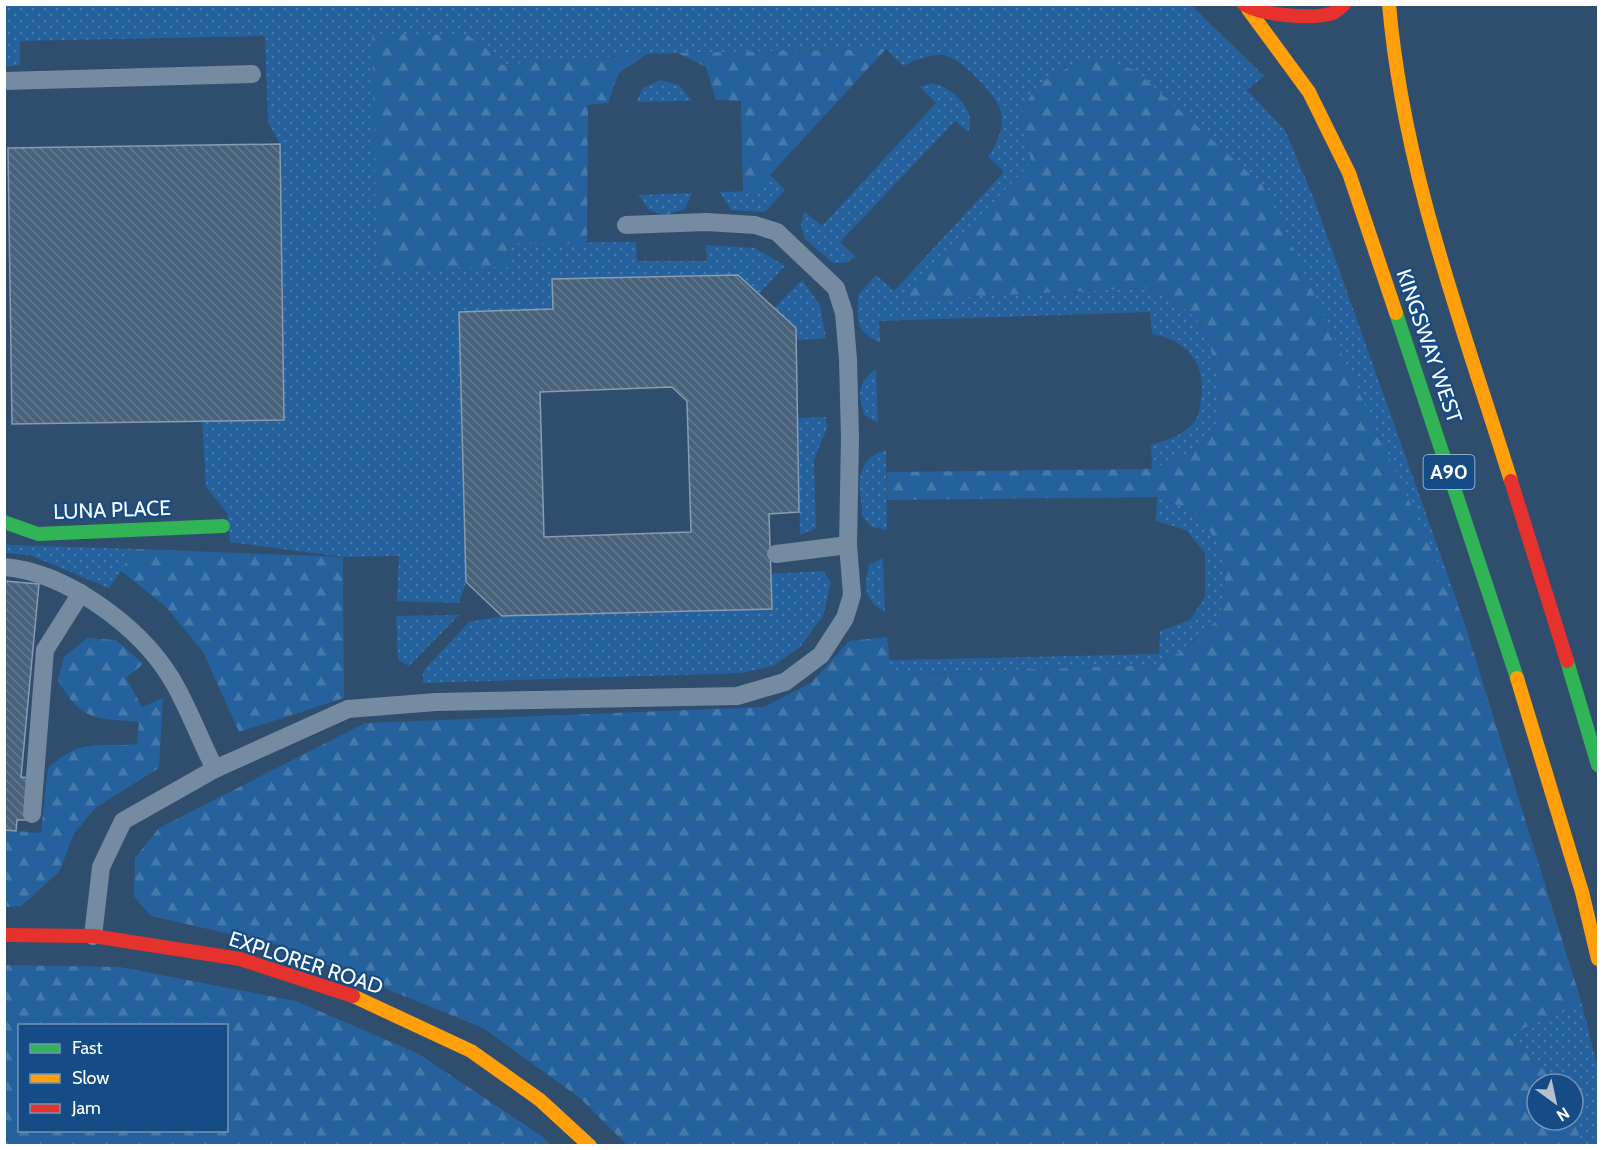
<svg xmlns="http://www.w3.org/2000/svg" width="1603" height="1150" font-family="Cabin,sans-serif">
<style>
.grass{fill:url(#grass-dots)}
.forest{fill:url(#forest-firs);fill-rule:evenodd}
.building{fill:url(#building-back-hatch);stroke:#899cb0;stroke-width:1.5;fill-rule:evenodd}
.lines{fill:none;stroke-linecap:round;stroke-linejoin:round}
.lane{stroke:#758ba2;stroke-width:18}
.fast{stroke:#30b455;stroke-width:14}
.slow{stroke:#ff9f0a;stroke-width:14}
.jam{stroke:#e5322d;stroke-width:14}
.labels{text-anchor:middle;stroke-width:4.5;stroke-linejoin:round;paint-order:stroke}
.shield{fill:#154c86;stroke:#b9c9db;stroke-width:1.5}
.shield-label{font-size:20px;font-weight:bold;fill:#fff}
.street-label{font-size:21px;fill:#fff;stroke:#154c86}
</style>
<defs>
<pattern id="grass-dots" width="8" height="8" patternUnits="userSpaceOnUse" patternTransform="scale(1.5)"><rect width="8" height="8" fill="#25619c"/><path d="M2 2h.1M6 6h.1" fill="none" stroke="#4679ab" stroke-width="1.8" stroke-linecap="round"/></pattern>
<pattern id="forest-firs" width="22" height="20" patternUnits="userSpaceOnUse" patternTransform="scale(1.5)"><rect width="22" height="20" fill="#25619c"/><path d="M5 1l3.5 6h-7zM16 11l3.5 6h-7z" fill="#4679ab"/></pattern>
<pattern id="building-back-hatch" width="6" height="6" patternUnits="userSpaceOnUse" patternTransform="scale(1.5)"><rect width="6" height="6" fill="#49627b"/><path d="M-1 5l2 2M0 0l6 6M5-1l2 2" fill="none" stroke="#647a8f"/></pattern>
</defs>
<rect width="100%" height="100%" fill="#2f4d6c"/>
<!-- grass -->
<g class="grass">
<path d="M 4,5 L 1191,5 L 1264,76 L 1247,90 L 1285,130 L 1314,199 L 1463,618 L 1262,185 L 1066,67 C 1039,85 1026,93 1019,125 L 1028,141 L 1031,163 L 900,300 L 1145,288 C 1163,296 1183,304 1196,319 C 1214,340 1228,411 1211,434 C 1198,452 1172,460 1152,469 L 1151,445 C 1168,440 1189,434 1197,417 C 1200,412 1200,404 1201,399 C 1207,362 1185,340 1152,334 L 1150,312 L 879,321 L 880,343 C 855,331 857,321 858,295 L 876,275 L 894,291 L 1004,172 L 988,157 C 997,143 1006,126 1000,109 C 995,94 959,56 943,55 C 928,54 916,60 903,66 L 886,49 L 647,54 L 500,65 L 485,47 L 373,34 L 378,268 L 510,266 L 508,243 L 636,242 L 637,261 L 707,261 L 706,245 L 755,248 L 785,266 L 759,294 L 738,275 L 553,279 L 553,309 L 459,312 L 466,582 L 459,603 L 397,601 L 399,556 L 343,557 L 230,542 L 227,513 L 206,487 L 202,421 L 284,420 L 280,144 L 268,122 L 265,36 L 20,41 L 20,65 L 5,67 Z"/>
<polygon points="661,80 679,85 692,101 636,102 643,88"/>
<path d="M 932,83 C 954,88 977,110 968,132 L 955,121 L 840,242 L 856,257 L 845,263 L 833,263 L 805,239 L 801,226 L 804,211 L 822,226 L 936,103 L 920,87 Z"/>
<polygon points="769,174 785,190 765,212 731,210 720,192 755,191"/>
<polygon points="692,193 685,209 665,215 649,210 639,195"/>
<polygon points="802,280 820,305 826,338 796,340 796,328 774,308"/>
<path d="M 876,369 L 878,423 L 864,415 C 858,392 857,384 876,369 Z"/>
<polygon points="826,417 827,428 814,460 816,528 800,535 797,418"/>
<path d="M 886,450 L 887,530 L 872,527 L 862,516 C 861,485 851,461 886,450 Z"/>
<polygon points="1157,497 1197,513 1218,543 1226,568 1221,614 1202,638 1159,665 890,674 889,660 1159,654 1160,631 1190,620 1205,597 1205,553 1186,530 1156,521"/>
<polygon points="4,543 11,545 137,549 109,588 30,555 5,553"/>
<path d="M 883,558 L 885,612 C 863,599 864,587 869,565 Z"/>
<polygon points="823,571 831,582 823,616 800,647 773,666 742,673 423,683 423,671 469,622 503,616 772,609 771,574"/>
<polygon points="459,615 409,666 398,660 396,616"/>
<polygon points="1581,1001 1598,1069 1598,1145 1581,1145 1573,1107 1573,1084 1559,1084 1507,1036"/>
</g>
<!-- forest -->
<g class="forest">
<polygon points="372,34 467,35 485,47 501,65 647,54 618,74 608,103 588,105 587,244 508,243 510,267 377,268"/>
<polygon points="886,49 755,191 743,191 741,101 716,100 706,67 678,53"/>
<path d="M 1087,61 L 1107,62 L 1135,70 L 1262,185 L 1277,214 L 1463,618 L 1581,1001 L 1508,1036 L 1559,1084 L 1537,1084 L 1537,1120 L 1573,1120 L 1573,1107 L 1581,1145 L 627,1145 L 580,1098 L 483,1028 L 278,945 L 151,916 L 134,896 L 135,858 L 159,828 L 365,723 L 764,707 L 812,682 L 849,641 L 887,637 L 891,674 L 1159,665 L 1202,638 L 1221,614 L 1226,569 L 1218,543 L 1197,513 L 1157,497 L 887,500 L 887,472 L 1152,469 C 1172,460 1198,452 1211,434 C 1228,411 1214,340 1196,319 C 1183,304 1163,296 1145,288 L 899,300 L 1031,163 L 1028,141 L 1019,125 C 1028,86 1050,72 1087,61 Z"/>
<polygon points="137,549 343,557 344,698 239,732 203,652 166,607 120,570"/>
<path d="M 87,638 L 116,640 L 143,664 L 126,678 L 142,707 L 163,698 L 159,768 L 95,808 L 74,834 L 59,872 L 21,906 L 5,907 L 5,830 L 41,833 L 48,768 C 82,737 96,748 137,744 L 139,722 C 95,718 82,722 58,680 L 64,657 Z"/>
<path d="M 5,965 L 120,967 L 296,1001 L 419,1054 L 543,1137 L 551,1145 L 5,1145 ZM 20,1026 L 226,1026 L 226,1130 L 20,1130 Z"/>
</g>
<!-- building -->
<g class="building">
<polygon points="280,144 284,420 12,424 8,148"/>
<path d="M 738,275 L 796,328 L 799,512 L 769,514 L 772,609 L 502,616 L 466,582 L 459,312 L 553,309 L 552,279 ZM 672,387 L 687,401 L 691,532 L 544,537 L 540,392 Z"/>
<polygon points="4,581 39,584 21,777 30,778 26,820 17,820 16,831 4,830"/>
</g>
<g class="lines">
<!-- lane -->
<g class="lane">
<polyline points="4,81 252,74"/>
<polyline points="776,554 848,545"/>
<path d="M 4,567 C 66,572 139,626 171,678 C 188,706 200,740 215,769"/>
<polyline points="32,814 45,650 81,593"/>
<polyline points="93,936 101,867 123,821 215,769 348,709 436,702 737,696 785,682 821,655 845,618 852,595 848,545 850,438 848,359 844,313 836,288 777,232 755,225 706,222 626,225"/>
</g>
<!-- fast -->
<g class="fast">
<polyline points="1396,313 1517,678"/>
<polyline points="4,522 38,534 223,526"/>
<polyline points="1567,661 1598,765"/>
</g>
<!-- slow -->
<g class="slow">
<path d="M 1389,4 C 1403,169 1462,324 1511,481"/>
<polyline points="1248,9 1309,92 1349,173 1396,313"/>
<polyline points="1517,678 1582,892 1598,959"/>
<polyline points="353,996 471,1051 540,1100 590,1146"/>
</g>
<!-- jam -->
<g class="jam">
<path d="M 1244,4 C 1261,15 1313,20 1333,13 C 1337,11 1341,7 1344,4"/>
<polyline points="1511,481 1567,661"/>
<polyline points="4,935 93,936 240,959 353,996"/>
</g>
</g>
<g class="labels">
<!-- shield labels -->
<rect class="shield" x="1423.5" y="455" width="51" height="34" rx="4.5"/>
<g class="shield-label">
<text x="1449" y="479">A90</text>
</g>
<!-- street labels -->
<g class="street-label">
<text transform="translate(1429 346) rotate(71)" y="7">KINGSWAY WEST</text>
<text transform="translate(112 510) rotate(-2)" y="7">LUNA PLACE</text>
<text transform="translate(306 963) rotate(18)" y="7">EXPLORER ROAD</text>
</g>
</g>
<!-- border -->
<rect width="1603" height="1150" fill="none" stroke="#ffffff" stroke-width="12"/>
<!-- legend -->
<rect x="18" y="1024" width="210" height="108" fill="#154c86" stroke="#7394b6" stroke-width="1.5"/>
<rect x="30" y="1044" width="30" height="9" fill="#30b455" stroke="#7394b6" stroke-width="1.5"/>
<text x="72" y="1054" font-size="18" fill="#ffffff">Fast</text>
<rect x="30" y="1074" width="30" height="9" fill="#ff9f0a" stroke="#7394b6" stroke-width="1.5"/>
<text x="72" y="1084" font-size="18" fill="#ffffff">Slow</text>
<rect x="30" y="1104" width="30" height="9" fill="#e5322d" stroke="#7394b6" stroke-width="1.5"/>
<text x="72" y="1114" font-size="18" fill="#ffffff">Jam</text>
<!-- north arrow -->
<g transform="translate(1555 1102) rotate(147)"><circle r="28" fill="#154c86" stroke="#7394b6" stroke-width="1.5"/>
<path d="M0-4.5L10 22L0 15L-10 22Z" fill="#b6c1cc"/>
<text y="-9" font-size="16" font-weight="bold" text-anchor="middle" fill="#ffffff">N</text>
</g>
</svg>
